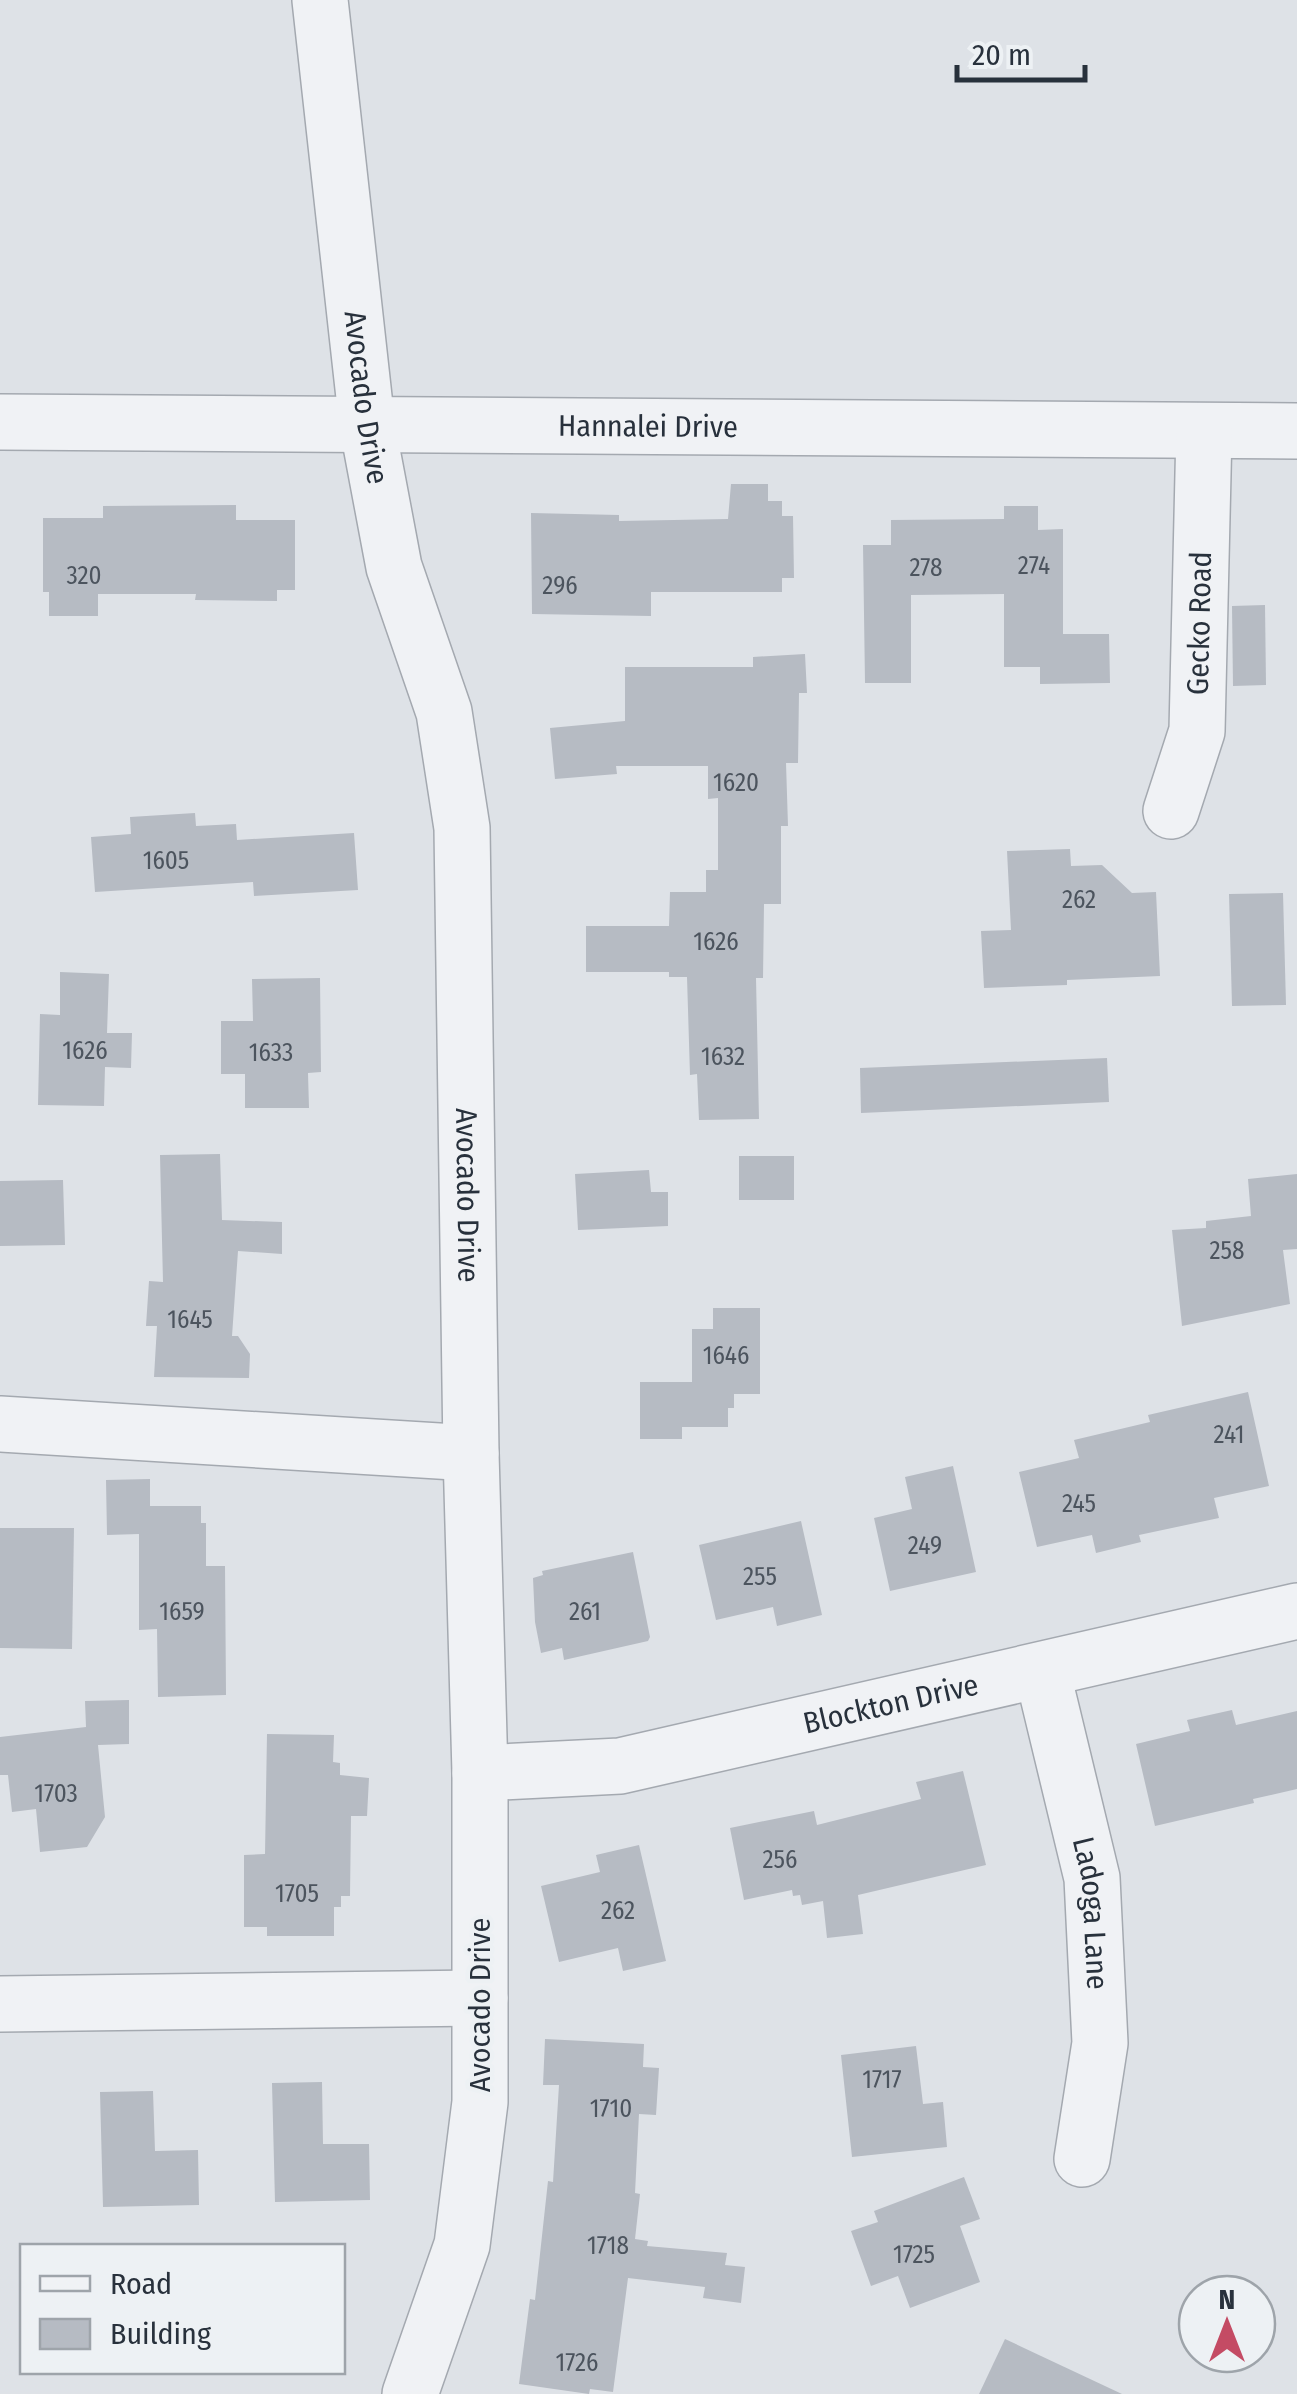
<svg xmlns="http://www.w3.org/2000/svg" width="1297" height="2394" font-family="'Fira Sans Condensed',sans-serif">
<style>
.building{fill:#b6bbc3}
.lines{fill:none;stroke-linecap:round;stroke-linejoin:round}
.minor-casing{stroke:#a4a9b0;stroke-width:58}
.minor{stroke:#f0f2f5;stroke-width:55}
.labels{text-anchor:middle;stroke-width:9;stroke-linejoin:round;paint-order:stroke}
.number-label{font-size:25px;fill:#4c545e}
.street-label{font-size:30px;fill:#28313c;stroke:#edf1f4}
</style>
<rect width="100%" height="100%" fill="#dee2e7"/>
<!-- building -->
<g class="building">
<polygon points="731,484 768,484 768,501 782,501 782,516 793,516 794,578 782,578 782,592 651,592 651,616 532,614 531,513 619,515 619,521 728,519"/>
<polygon points="236,505 236,520 295,520 295,590 277,590 277,601 195,600 196,594 98,594 98,616 49,616 49,592 43,592 43,518 103,518 103,506"/>
<polygon points="1004,506 1038,506 1038,530 1063,529 1063,634 1109,634 1110,683 1040,684 1040,667 1004,667 1004,594 911,595 911,683 865,683 863,545 891,545 891,520 1004,519"/>
<polygon points="1265,605 1266,685 1233,686 1232,606"/>
<polygon points="805,654 807,693 799,693 798,763 786,763 788,826 781,826 781,904 764,904 763,978 756,978 759,1119 699,1120 697,1074 690,1075 687,977 669,977 669,972 586,972 586,926 669,926 670,892 706,892 706,870 718,870 718,798 708,799 708,766 616,766 617,774 555,779 550,728 625,721 625,667 753,667 753,657"/>
<polygon points="195,813 196,826 236,824 237,840 354,833 358,890 254,896 253,882 95,892 91,837 131,834 130,817"/>
<polygon points="1070,849 1071,866 1102,865 1132,893 1156,892 1160,976 1067,980 1067,985 984,988 981,931 1011,930 1007,851"/>
<polygon points="1283,893 1286,1005 1232,1006 1229,894"/>
<polygon points="60,972 109,974 107,1033 132,1033 131,1068 105,1067 104,1106 38,1105 40,1014 60,1015"/>
<polygon points="320,978 321,1072 308,1073 309,1108 245,1108 245,1074 221,1074 221,1021 253,1021 252,979"/>
<polygon points="1107,1058 1109,1102 861,1113 860,1068"/>
<polygon points="220,1154 222,1220 282,1222 282,1254 238,1251 232,1336 238,1336 250,1354 249,1378 154,1377 157,1326 146,1326 149,1281 163,1282 160,1155"/>
<rect x="739" y="1156" width="55" height="44"/>
<polygon points="649,1170 651,1192 668,1192 668,1226 578,1230 575,1174"/>
<polygon points="1297,1174 1297,1249 1283,1250 1290,1304 1182,1326 1172,1230 1206,1228 1206,1221 1251,1216 1248,1179"/>
<polygon points="63,1180 65,1245 0,1246 0,1181"/>
<polygon points="713,1308 760,1308 760,1394 734,1394 734,1408 728,1408 728,1427 682,1427 682,1439 640,1439 640,1382 692,1382 692,1329 713,1329"/>
<polygon points="1248,1392 1269,1486 1214,1498 1219,1518 1139,1535 1141,1542 1096,1553 1092,1535 1037,1547 1019,1472 1079,1458 1074,1440 1150,1422 1148,1415"/>
<polygon points="953,1466 976,1572 890,1591 874,1518 912,1509 905,1477"/>
<polygon points="150,1479 150,1506 201,1506 201,1523 206,1523 206,1566 225,1566 226,1695 158,1697 157,1629 139,1630 139,1534 107,1535 106,1480"/>
<polygon points="801,1521 822,1615 777,1626 773,1607 716,1620 699,1545"/>
<polygon points="0,1528 74,1528 72,1649 0,1648"/>
<polygon points="633,1552 650,1637 648,1641 564,1660 562,1648 541,1653 535,1622 533,1578 543,1575 542,1571"/>
<polygon points="129,1700 129,1744 98,1745 105,1817 87,1847 40,1852 36,1809 12,1812 8,1775 0,1775 0,1737 86,1727 85,1701"/>
<polygon points="1232,1710 1236,1725 1297,1711 1297,1789 1253,1799 1254,1803 1155,1826 1136,1744 1190,1731 1187,1720"/>
<polygon points="267,1734 334,1735 333,1762 340,1763 340,1775 369,1778 367,1816 351,1816 350,1896 341,1896 341,1907 334,1907 334,1936 267,1936 267,1927 244,1927 244,1855 265,1854"/>
<polygon points="963,1771 986,1865 858,1895 863,1934 827,1938 823,1901 802,1905 800,1895 793,1896 792,1890 744,1900 730,1828 814,1811 817,1825 921,1799 916,1782"/>
<polygon points="639,1845 666,1961 623,1971 618,1948 559,1962 541,1886 600,1872 596,1855"/>
<polygon points="545,2039 644,2044 643,2067 659,2068 656,2115 639,2114 635,2193 640,2194 635,2239 648,2241 647,2246 727,2253 725,2265 745,2267 741,2303 703,2298 705,2287 628,2278 613,2392 590,2389 589,2394 519,2384 530,2299 535,2300 548,2181 553,2182 559,2085 543,2085"/>
<polygon points="916,2046 923,2104 943,2102 947,2147 852,2157 841,2055"/>
<polygon points="322,2082 323,2144 369,2144 370,2200 275,2202 272,2083"/>
<polygon points="153,2091 155,2151 198,2150 199,2205 103,2207 100,2092"/>
<polygon points="964,2177 980,2219 960,2226 980,2282 910,2308 898,2276 871,2286 851,2231 878,2222 874,2211"/>
<polygon points="1005,2339 1122,2394 979,2394"/>
</g>
<g class="lines">
<defs>
<g id="minor">
<path id="s1" d="M 320,0 L 367,424 L 394,567 L 444,712 L 462,828 L 471,1453 L 480,1773 L 480,2102 L 462,2245 L 410,2394"/>
<path id="s2" d="M 0,422 L 1297,431"/>
<path id="s3" d="M 1171,811 L 1197,731 L 1204,431"/>
<polyline points="0,1424 471,1453"/>
<path id="s4" d="M 1042,1671 L 1092,1878 L 1100,2043 L 1082,2159"/>
<path id="s5" d="M 480,1773 L 620,1766 L 1297,1611"/>
<polyline points="0,2004 480,1998"/>
</g>
</defs>
<!-- minor casing -->
<use href="#minor" class="minor-casing"/>
<!-- minor -->
<use href="#minor" class="minor"/>
</g>
<g class="labels">
<!-- number labels -->
<g class="number-label">
<text x="1034" y="574">274</text>
<text x="926" y="576">278</text>
<text x="84" y="584">320</text>
<text x="560" y="594">296</text>
<text x="736" y="791">1620</text>
<text x="166" y="869">1605</text>
<text x="1079" y="908">262</text>
<text x="716" y="950">1626</text>
<text x="85" y="1059">1626</text>
<text x="271" y="1061">1633</text>
<text x="723" y="1065">1632</text>
<text x="1227" y="1259">258</text>
<text x="190" y="1328">1645</text>
<text x="726" y="1364">1646</text>
<text x="1229" y="1443">241</text>
<text x="1079" y="1512">245</text>
<text x="925" y="1554">249</text>
<text x="760" y="1585">255</text>
<text x="182" y="1620">1659</text>
<text x="585" y="1620">261</text>
<text x="56" y="1802">1703</text>
<text x="780" y="1868">256</text>
<text x="297" y="1902">1705</text>
<text x="618" y="1919">262</text>
<text x="882" y="2088">1717</text>
<text x="611" y="2117">1710</text>
<text x="608" y="2254">1718</text>
<text x="914" y="2263">1725</text>
<text x="577" y="2371">1726</text>
</g>
<!-- street labels -->
<g class="street-label">
<text dy="10" stroke="none"><textPath href="#s1" startOffset="400">Avocado Drive</textPath></text>
<text dy="10" stroke="none"><textPath href="#s2" startOffset="648">Hannalei Drive</textPath></text>
<text dy="10" stroke="none"><textPath href="#s3" startOffset="192">Gecko Road</textPath></text>
<text dy="10" stroke="none"><textPath href="#s1" startOffset="1210">Avocado Drive</textPath></text>
<text dy="10" stroke="none"><textPath href="#s5" startOffset="418">Blockton Drive</textPath></text>
<text dy="10" stroke="none"><textPath href="#s4" startOffset="248">Ladoga Lane</textPath></text>
<text transform="translate(480 2005) rotate(-90)" y="10">Avocado Drive</text>
</g>
</g>
<!-- legend -->
<rect x="20" y="2244" width="325" height="130" fill="#edf1f4" stroke="#9ea4aa" stroke-width="2.5"/>
<rect x="40" y="2276" width="50" height="15" fill="#f0f2f5" stroke="#9ea4aa" stroke-width="2.5"/>
<text x="110" y="2294" font-size="30" fill="#28313c">Road</text>
<rect x="40" y="2319" width="50" height="30" fill="#b6bbc3" stroke="#9ea4aa" stroke-width="2.5"/>
<text x="110" y="2344" font-size="30" fill="#28313c">Building</text>
<!-- north arrow -->
<g transform="translate(1227 2324)"><circle r="48" fill="#edf1f4" stroke="#9ea4aa" stroke-width="2.5"/>
<path d="M0-8L18 38L0 25L-18 38Z" fill="#c44b64"/>
<text y="-15" font-size="28" font-weight="bold" text-anchor="middle" fill="#28313c">N</text>
</g>
<!-- scale -->
<path d="M957 65v15h128v-15" fill="none" stroke="#28313c" stroke-width="5"/>
<text x="972" y="65" font-size="30" fill="#28313c" stroke="#edf1f4" stroke-width="8" paint-order="stroke">20 m</text>
</svg>
